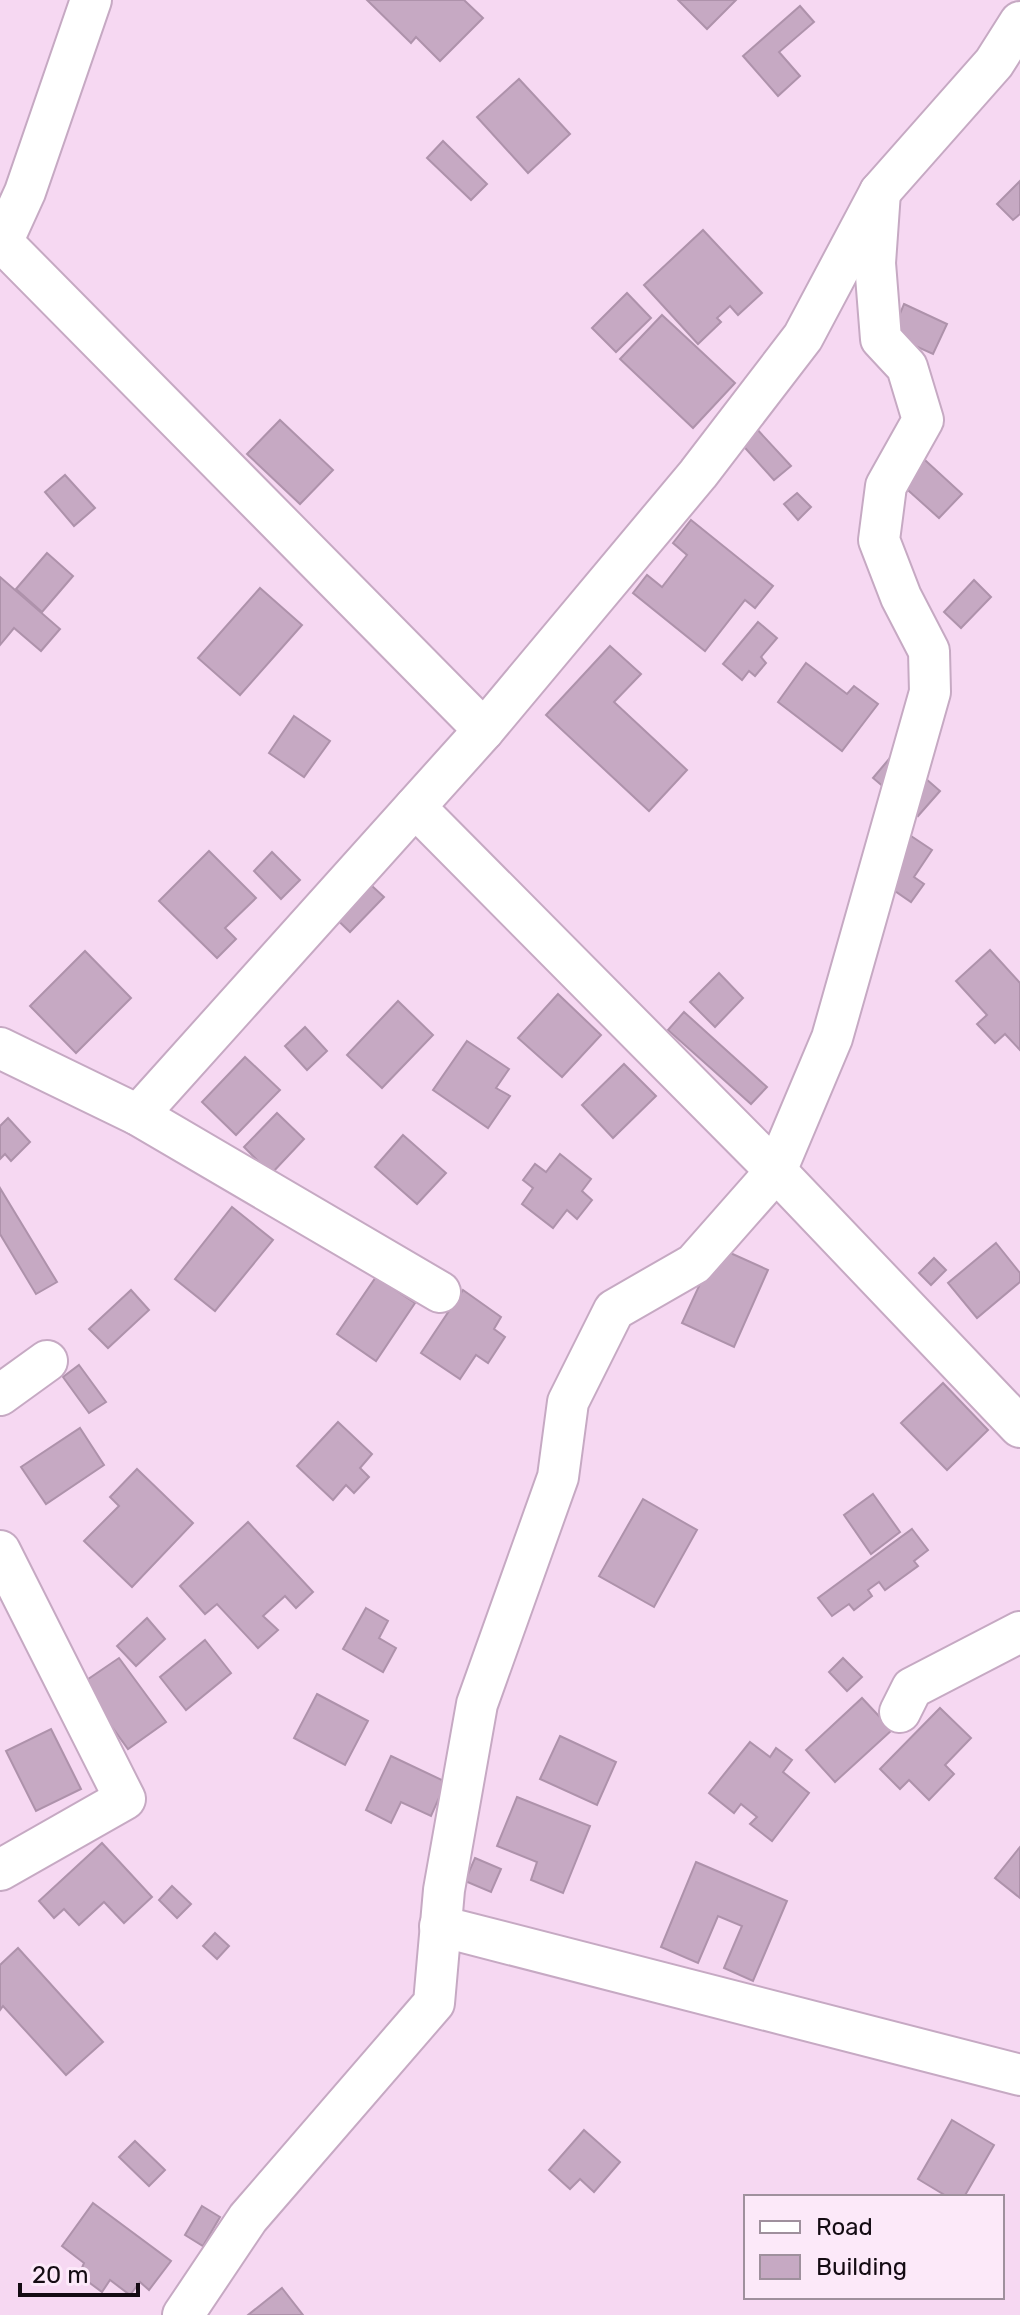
<svg xmlns="http://www.w3.org/2000/svg" width="1020" height="2315" font-family="Rubik,sans-serif">
<style>
.building{fill:#c6a9c3;stroke:#ae92ab;stroke-width:2}
.lines{fill:none;stroke-linecap:round;stroke-linejoin:round}
.minor-casing{stroke:#c6a9c3;stroke-width:44}
.minor{stroke:#fff;stroke-width:40}
</style>
<rect width="100%" height="100%" fill="#f6d8f2"/>
<!-- building -->
<g class="building">
<polygon points="367,0 464,0 483,18 440,61 416,37 411,43"/>
<polygon points="678,0 736,0 707,29"/>
<polygon points="800,6 814,22 779,52 800,76 778,96 743,56"/>
<polygon points="519,79 570,134 528,173 477,117"/>
<polygon points="443,141 487,184 471,200 427,158"/>
<polygon points="1020,181 1020,214 1013,220 997,204"/>
<polygon points="703,230 762,293 738,315 730,306 717,318 721,322 698,344 644,285"/>
<polygon points="627,293 651,318 616,352 592,328"/>
<polygon points="904,304 947,324 933,354 891,335"/>
<polygon points="662,315 735,383 693,428 620,359"/>
<polygon points="280,420 333,470 300,504 247,454"/>
<polygon points="754,426 791,466 774,480 738,440"/>
<polygon points="914,450 962,494 939,518 891,475"/>
<polygon points="65,475 95,508 74,526 45,492"/>
<polygon points="797,493 811,507 798,520 784,504"/>
<polygon points="691,520 773,586 755,608 745,600 705,651 633,593 647,575 662,587 687,555 673,543"/>
<polygon points="47,553 73,576 42,612 16,589"/>
<polygon points="0,577 60,629 41,651 14,628 0,645"/>
<polygon points="974,580 991,597 961,628 944,612"/>
<polygon points="260,588 302,625 240,695 198,658"/>
<polygon points="758,622 777,638 761,657 766,663 755,676 749,671 742,680 723,664"/>
<polygon points="610,646 641,674 614,702 687,770 649,811 546,715"/>
<polygon points="806,663 847,694 854,686 878,704 842,751 778,702"/>
<polygon points="294,716 330,741 304,777 269,753"/>
<polygon points="895,752 940,791 918,816 873,778"/>
<polygon points="893,824 932,850 914,877 924,884 911,902 863,869"/>
<polygon points="209,851 256,898 225,928 236,939 217,958 159,901"/>
<polygon points="272,852 300,880 281,899 254,871"/>
<polygon points="359,874 384,897 350,932 326,909"/>
<polygon points="990,950 1020,983 1020,1050 1005,1034 995,1043 977,1024 987,1015 956,981"/>
<polygon points="85,951 131,998 76,1053 30,1006"/>
<polygon points="719,973 743,998 715,1027 690,1002"/>
<polygon points="558,994 601,1035 562,1077 518,1038"/>
<polygon points="398,1001 433,1035 382,1088 347,1055"/>
<polygon points="684,1012 767,1087 751,1104 668,1030"/>
<polygon points="305,1027 327,1051 307,1070 285,1046"/>
<polygon points="467,1041 509,1069 496,1088 510,1096 488,1128 433,1090"/>
<polygon points="245,1057 280,1090 236,1135 202,1102"/>
<polygon points="624,1064 656,1096 613,1138 582,1105"/>
<polygon points="277,1113 304,1139 271,1174 244,1147"/>
<polygon points="8,1118 30,1142 11,1161 5,1154 0,1159 0,1126"/>
<polygon points="403,1135 446,1173 417,1204 375,1167"/>
<polygon points="560,1154 591,1179 582,1191 592,1200 577,1219 567,1210 553,1228 522,1204 533,1188 523,1180 535,1164 546,1172"/>
<polygon points="0,1188 57,1282 36,1294 0,1234"/>
<polygon points="232,1207 273,1240 215,1311 175,1279"/>
<polygon points="996,1243 1020,1273 1020,1282 977,1318 948,1283"/>
<polygon points="717,1247 768,1270 734,1347 682,1323"/>
<polygon points="934,1258 946,1270 931,1285 919,1273"/>
<polygon points="376,1277 415,1303 376,1361 337,1334"/>
<polygon points="131,1290 149,1310 108,1348 89,1329"/>
<polygon points="463,1290 501,1317 494,1329 505,1337 488,1363 476,1355 460,1379 421,1353"/>
<polygon points="79,1365 106,1402 89,1413 63,1377"/>
<polygon points="943,1383 988,1430 947,1470 901,1423"/>
<polygon points="338,1422 372,1454 360,1468 369,1477 354,1493 346,1485 333,1500 297,1466"/>
<polygon points="80,1428 104,1465 46,1504 21,1467"/>
<polygon points="137,1469 193,1523 132,1587 84,1541 119,1506 110,1497"/>
<polygon points="873,1494 900,1532 871,1554 844,1515"/>
<polygon points="643,1499 697,1530 654,1607 599,1576"/>
<polygon points="248,1522 313,1592 296,1608 285,1596 263,1616 278,1630 258,1648 217,1604 205,1614 180,1586"/>
<polygon points="912,1529 928,1550 914,1561 918,1566 885,1590 879,1582 868,1590 872,1596 854,1610 849,1604 832,1616 818,1598"/>
<polygon points="366,1608 388,1621 379,1638 396,1648 383,1672 343,1649"/>
<polygon points="147,1618 165,1639 136,1666 117,1646"/>
<polygon points="205,1640 231,1673 186,1710 160,1677"/>
<polygon points="119,1658 166,1722 128,1749 81,1684"/>
<polygon points="843,1658 862,1677 847,1691 829,1672"/>
<polygon points="317,1694 368,1721 345,1765 294,1738"/>
<polygon points="862,1698 892,1730 835,1782 806,1750"/>
<polygon points="940,1708 971,1738 945,1765 954,1774 929,1800 909,1780 900,1789 880,1769"/>
<polygon points="51,1729 81,1789 36,1811 6,1751"/>
<polygon points="560,1736 616,1762 597,1805 540,1779"/>
<polygon points="750,1742 770,1757 776,1748 792,1760 783,1772 809,1793 772,1841 750,1824 757,1817 741,1804 734,1813 709,1793"/>
<polygon points="391,1756 446,1782 431,1816 401,1802 391,1823 366,1810"/>
<polygon points="517,1797 590,1826 563,1893 531,1880 537,1862 497,1846"/>
<polygon points="102,1843 152,1897 124,1923 104,1902 79,1925 64,1909 54,1918 39,1901"/>
<polygon points="1020,1847 1020,1898 995,1878"/>
<polygon points="475,1858 501,1869 491,1892 465,1881"/>
<polygon points="696,1862 787,1901 753,1981 724,1968 742,1926 718,1916 698,1963 661,1947"/>
<polygon points="172,1886 191,1904 177,1918 159,1900"/>
<polygon points="215,1933 229,1946 217,1959 203,1946"/>
<polygon points="18,1948 103,2042 66,2075 3,2006 0,2010 0,1965"/>
<polygon points="952,2120 994,2145 964,2197 948,2197 918,2179"/>
<polygon points="584,2130 620,2162 594,2192 580,2179 570,2189 549,2170"/>
<polygon points="135,2141 165,2170 149,2186 119,2157"/>
<polygon points="93,2203 171,2261 149,2290 140,2282 130,2295 110,2280 102,2292 79,2275 84,2263 62,2246"/>
<polygon points="202,2206 220,2217 203,2246 185,2235"/>
<polygon points="282,2288 303,2315 248,2315"/>
</g>
<g class="lines">
<defs>
<g id="minor">
<polyline points="2,242 484,730"/>
<polyline points="0,247 25,192 91,0"/>
<polyline points="415,807 776,1171 1020,1427"/>
<polyline points="0,1048 138,1115 440,1292"/>
<polyline points="138,1115 484,730 698,474 803,337 880,192 994,63 1020,22"/>
<polyline points="0,1395 47,1361"/>
<polyline points="0,1551 125,1799 0,1870"/>
<polyline points="900,1712 912,1688 1020,1632"/>
<polyline points="440,1926 1020,2075"/>
<polyline points="183,2315 248,2218 434,2003 444,1890 477,1704 558,1477 568,1402 614,1310 694,1264 776,1171 832,1038 930,692 929,651 901,597 879,540 886,486 923,420 907,367 881,339 875,263 880,192"/>
</g>
</defs>
<!-- minor casing -->
<use href="#minor" class="minor-casing"/>
<!-- minor -->
<use href="#minor" class="minor"/>
</g>
<!-- legend -->
<rect x="744" y="2195" width="260" height="104" fill="#fce9f9" stroke="#9f909d" stroke-width="2"/>
<rect x="760" y="2221" width="40" height="12" fill="#ffffff" stroke="#9f909d" stroke-width="2"/>
<text x="816" y="2235" font-size="24" fill="#140b13">Road</text>
<rect x="760" y="2255" width="40" height="24" fill="#c6a9c3" stroke="#9f909d" stroke-width="2"/>
<text x="816" y="2275" font-size="24" fill="#140b13">Building</text>
<!-- scale -->
<path d="M20 2283v12h118v-12" fill="none" stroke="#140b13" stroke-width="4"/>
<text x="32" y="2283" font-size="24" fill="#140b13" stroke="#fce9f9" stroke-width="6" paint-order="stroke">20 m</text>
</svg>
